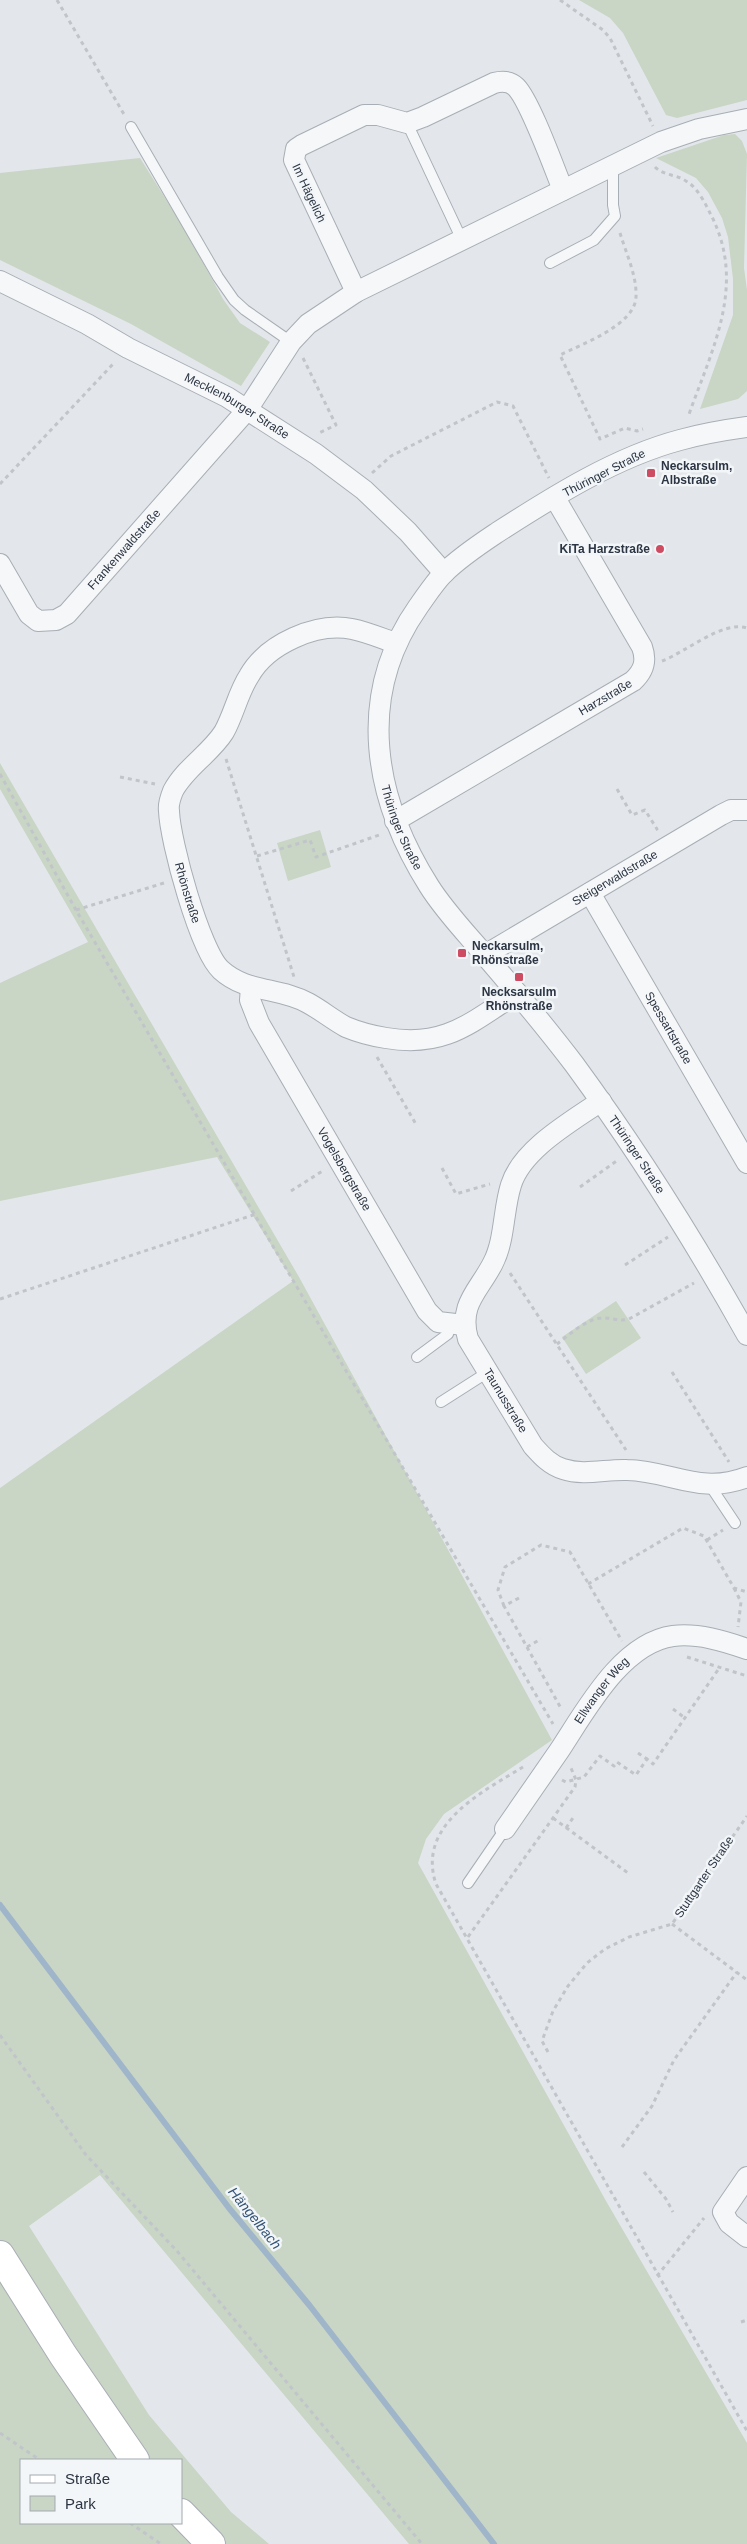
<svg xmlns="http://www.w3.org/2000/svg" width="747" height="2544" font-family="Arial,sans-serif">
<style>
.green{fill:#c9d5c5;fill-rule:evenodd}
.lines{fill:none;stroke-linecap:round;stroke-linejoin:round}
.stream{stroke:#9fb5ca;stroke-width:6}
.lane-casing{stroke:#a8aeb5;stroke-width:12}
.street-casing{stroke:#a8aeb5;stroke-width:22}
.secondary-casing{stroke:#a8aeb5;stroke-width:30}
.path{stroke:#c1c5ca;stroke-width:3;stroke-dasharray:4 4;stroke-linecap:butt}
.lane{stroke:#f6f7f9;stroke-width:10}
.street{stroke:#f6f7f9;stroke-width:20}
.secondary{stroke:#fff;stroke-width:28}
.poi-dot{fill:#cd4c62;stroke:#f3f6f8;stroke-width:2}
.labels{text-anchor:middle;stroke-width:5;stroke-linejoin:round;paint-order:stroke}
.street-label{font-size:12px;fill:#2b3543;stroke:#f3f6f8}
.poi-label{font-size:12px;font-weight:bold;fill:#2b3543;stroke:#f3f6f8;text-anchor:start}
.water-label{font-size:14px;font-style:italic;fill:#355477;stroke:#f3f6f8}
</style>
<rect width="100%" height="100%" fill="#e3e7eb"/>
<!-- green -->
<g class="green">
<polygon points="579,0 747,0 747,100 677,118 666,115 623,33 610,18"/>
<polygon points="735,134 742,141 747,154 744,268 747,290 747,391 738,399 700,409 733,315 733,279 728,237 722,218 708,192 696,178 656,158 724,135"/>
<polygon points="140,158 184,228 223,299 240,323 270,342 241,386 131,324 0,260 0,173"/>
<path d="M 0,763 L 299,1277 L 552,1740 L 444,1814 L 426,1839 L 418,1863 L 606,2201 L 747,2443 L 747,2544 L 409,2544 L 100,2175 L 29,2226 L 149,2415 L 231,2512 L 269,2544 L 0,2544 L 0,1488 L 293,1281 L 217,1157 L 0,1201 L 0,983 L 88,942 L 0,789 ZM 21,2460 L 181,2460 L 181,2523 L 21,2523 Z"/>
<polygon points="320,830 331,867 288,881 277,843"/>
<polygon points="616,1301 641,1338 586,1374 562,1337"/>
</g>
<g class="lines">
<!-- stream -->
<polyline class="stream" points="0,1905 229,2208 310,2306 494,2544"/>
<defs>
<g id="lane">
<polyline points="407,123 462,240"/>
<polyline points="131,127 218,277 234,300 245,310 291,342"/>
<polyline points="550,263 594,240 615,216 613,205 613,166"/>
<polyline points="417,1357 448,1334 451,1325"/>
<polyline points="441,1402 488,1372"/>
<polyline points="709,1484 735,1523"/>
<polyline points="468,1883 505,1829"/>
</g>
<g id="street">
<path id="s1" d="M 0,281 L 87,324 L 128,348 L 227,397 L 316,454 L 364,490 L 408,532 L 444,573"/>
<path d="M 356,292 L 294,160 L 296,149 L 302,145 L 364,115 L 378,115 L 407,123 L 423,117 L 494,83 C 502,81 510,81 516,87 C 530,101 554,168 563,190"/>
<path id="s2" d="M 747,427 C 725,430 702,434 680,440 C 616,457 554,496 498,532 C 480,544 460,557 444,573 C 434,583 426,596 418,607 C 355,697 374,799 429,886 C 444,910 465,932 483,953 C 514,989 545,1026 574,1064 C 637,1150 695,1242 747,1335"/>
<path id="s3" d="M 0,564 L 29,614 L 38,621 L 56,620 L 67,614 L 247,410 L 291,342 L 308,324 L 356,292 L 661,142 L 699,129 L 747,119"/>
<path id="s4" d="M 395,643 C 381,638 367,632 352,629 C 316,622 267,644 249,676 C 238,693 234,714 224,732 C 210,754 185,768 173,791 C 171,796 168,805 169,811 C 170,841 200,951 221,970 C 246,993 279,987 308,1003 C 321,1010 333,1020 346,1027 C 358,1032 373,1036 386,1038 C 445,1048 470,1023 517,993"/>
<path id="s5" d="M 395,821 L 633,681 C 644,671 647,661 642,647 L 555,498"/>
<path id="s6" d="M 590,893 L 747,1163"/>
<path id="s7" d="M 485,955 L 721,815 L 731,810 L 747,810"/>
<path id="s8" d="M 251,988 L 250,1000 L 259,1023 L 427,1311 L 438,1322 L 464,1325"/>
<path id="s9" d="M 601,1101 C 571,1122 522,1149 511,1185 C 503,1210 505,1240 493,1263 C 479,1291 458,1304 468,1339 L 533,1446 C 542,1456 550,1465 563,1469 C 584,1476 606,1469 627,1470 C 672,1471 700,1495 747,1477"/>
<path id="s10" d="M 505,1829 C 523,1803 541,1777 559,1751 C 585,1712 621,1643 673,1636 C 698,1633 724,1641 747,1649"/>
<polyline points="747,2177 723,2212 729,2223 747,2237"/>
</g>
<g id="secondary">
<polyline points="0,2255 63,2355 135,2460"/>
<polyline points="181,2513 211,2544"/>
</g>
</defs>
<!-- lane casing -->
<use href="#lane" class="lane-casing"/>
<!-- street casing -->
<use href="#street" class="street-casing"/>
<!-- secondary casing -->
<use href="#secondary" class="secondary-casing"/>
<!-- path -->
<g class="path">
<polyline points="57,0 125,116"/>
<polyline points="560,0 603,30 610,38 653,126"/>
<path d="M 655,167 C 664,176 676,174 686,181 C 698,188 705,203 711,215 C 747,285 712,349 688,417"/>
<path d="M 620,233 C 626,253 637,276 636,297 C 635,325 582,344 560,355 L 600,439 L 625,428 L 637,431 L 643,429"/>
<polyline points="303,358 336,425 319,433"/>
<polyline points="372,473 391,456 497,402 513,406 549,478"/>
<polyline points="0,484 114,363"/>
<path d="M 662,661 C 686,652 723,620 747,628"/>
<polyline points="226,759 294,977"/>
<polyline points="0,774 76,910 553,1724"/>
<polyline points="120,777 155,784"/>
<polyline points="617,789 632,815 645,810 657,829 655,830"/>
<polyline points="257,856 310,840 316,857 382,834"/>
<polyline points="76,910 164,883"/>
<polyline points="377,1057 417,1126"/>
<polyline points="442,1168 456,1194 490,1184"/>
<polyline points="580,1187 618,1160"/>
<polyline points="291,1191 324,1170"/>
<polyline points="625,1265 668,1237"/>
<polyline points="510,1273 626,1450"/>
<polyline points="0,1299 256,1214"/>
<path d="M 557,1344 C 569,1335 586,1319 601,1318 C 611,1317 619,1322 629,1319 L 694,1283"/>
<polyline points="672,1372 729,1462"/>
<polyline points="707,1540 723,1530"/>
<polyline points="588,1584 683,1528 704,1536 734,1588 747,1592"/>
<polyline points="734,1588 741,1602 738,1627"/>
<polyline points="519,1598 504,1606 562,1710"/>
<polyline points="504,1606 498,1590 505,1567 541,1545 570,1552 622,1641"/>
<polyline points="527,1647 541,1639"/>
<polyline points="687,1657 747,1676"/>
<polyline points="673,1709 685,1718"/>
<polyline points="638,1753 647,1759"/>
<path d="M 523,1767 C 482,1792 416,1825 436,1884 L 747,2431"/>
<polyline points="562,1780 566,1782 584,1777 600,1756 614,1766 617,1762 636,1775 647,1759 653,1764 720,1667"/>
<polyline points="553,1818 628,1873"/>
<polyline points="566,1828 575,1815"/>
<polyline points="672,1924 747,1980"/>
<polyline points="468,1937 575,1787 576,1780 571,1768"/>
<polyline points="0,2035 86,2155 177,2251 422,2544"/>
<polyline points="548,2052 542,2041 553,2011 568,1986 587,1963 605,1949 629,1937 672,1924 747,1816"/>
<polyline points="622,2147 652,2106 674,2060 737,1972"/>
<polyline points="644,2172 666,2199 673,2212"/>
<polyline points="657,2276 704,2218"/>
<polyline points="741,2322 747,2320"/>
<polyline points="0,2433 40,2460"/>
<polyline points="130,2523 161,2544"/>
</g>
<!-- lane -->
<use href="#lane" class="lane"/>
<!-- street -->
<use href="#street" class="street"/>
<!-- secondary -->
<use href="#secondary" class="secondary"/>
</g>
<!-- markers -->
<g class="poi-dot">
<rect x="646" y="468" width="10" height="10" rx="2.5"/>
<circle cx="660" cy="549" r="5"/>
<rect x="457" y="948" width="10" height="10" rx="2.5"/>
<rect x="514" y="972" width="10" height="10" rx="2.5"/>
</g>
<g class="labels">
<!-- street labels -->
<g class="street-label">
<text transform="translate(309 193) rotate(65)" y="4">Im Hägelich</text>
<text dy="4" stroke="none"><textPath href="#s1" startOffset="268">Mecklenburger Straße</textPath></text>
<text transform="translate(604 473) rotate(-27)" y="4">Thüringer Straße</text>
<text dy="4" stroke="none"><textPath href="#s3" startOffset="186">Frankenwaldstraße</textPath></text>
<text dy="4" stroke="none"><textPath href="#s5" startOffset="244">Harzstraße</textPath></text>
<text dy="4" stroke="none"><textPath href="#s2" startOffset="616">Thüringer Straße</textPath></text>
<text dy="4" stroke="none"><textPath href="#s7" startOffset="151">Steigerwaldstraße</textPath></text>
<text dy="4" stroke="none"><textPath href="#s4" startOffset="409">Rhönstraße</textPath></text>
<text dy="4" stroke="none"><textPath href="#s6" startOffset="156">Spessartstraße</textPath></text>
<text dy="4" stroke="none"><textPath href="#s2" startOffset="1021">Thüringer Straße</textPath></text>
<text dy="4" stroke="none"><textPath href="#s8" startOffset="206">Vogelsbergstraße</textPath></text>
<text dy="4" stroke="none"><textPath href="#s9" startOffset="361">Taunusstraße</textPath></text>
<text dy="4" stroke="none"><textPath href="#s10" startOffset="169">Ellwanger Weg</textPath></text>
<text transform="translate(704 1877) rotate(-56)" y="4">Stuttgarter Straße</text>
</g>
<!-- poi labels -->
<g class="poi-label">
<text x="661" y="470">Neckarsulm,<tspan x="661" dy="14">Albstraße</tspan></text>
<text x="650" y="553" text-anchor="end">KiTa Harzstraße</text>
<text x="472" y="950">Neckarsulm,<tspan x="472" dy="14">Rhönstraße</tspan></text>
<text x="519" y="996" text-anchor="middle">Necksarsulm<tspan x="519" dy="14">Rhönstraße</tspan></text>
</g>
<!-- water labels -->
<g class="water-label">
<text transform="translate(255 2218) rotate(51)" y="5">Hängelbach</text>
</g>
</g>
<!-- legend -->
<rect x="20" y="2459" width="162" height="65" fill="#f3f6f8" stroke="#a3a9b0"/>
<rect x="30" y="2475" width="25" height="8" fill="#ffffff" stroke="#a3a9b0"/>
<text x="65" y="2484" font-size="15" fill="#2b3543">Straße</text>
<rect x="30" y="2496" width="25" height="15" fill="#c9d5c5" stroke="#a3a9b0"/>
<text x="65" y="2509" font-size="15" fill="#2b3543">Park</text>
</svg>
